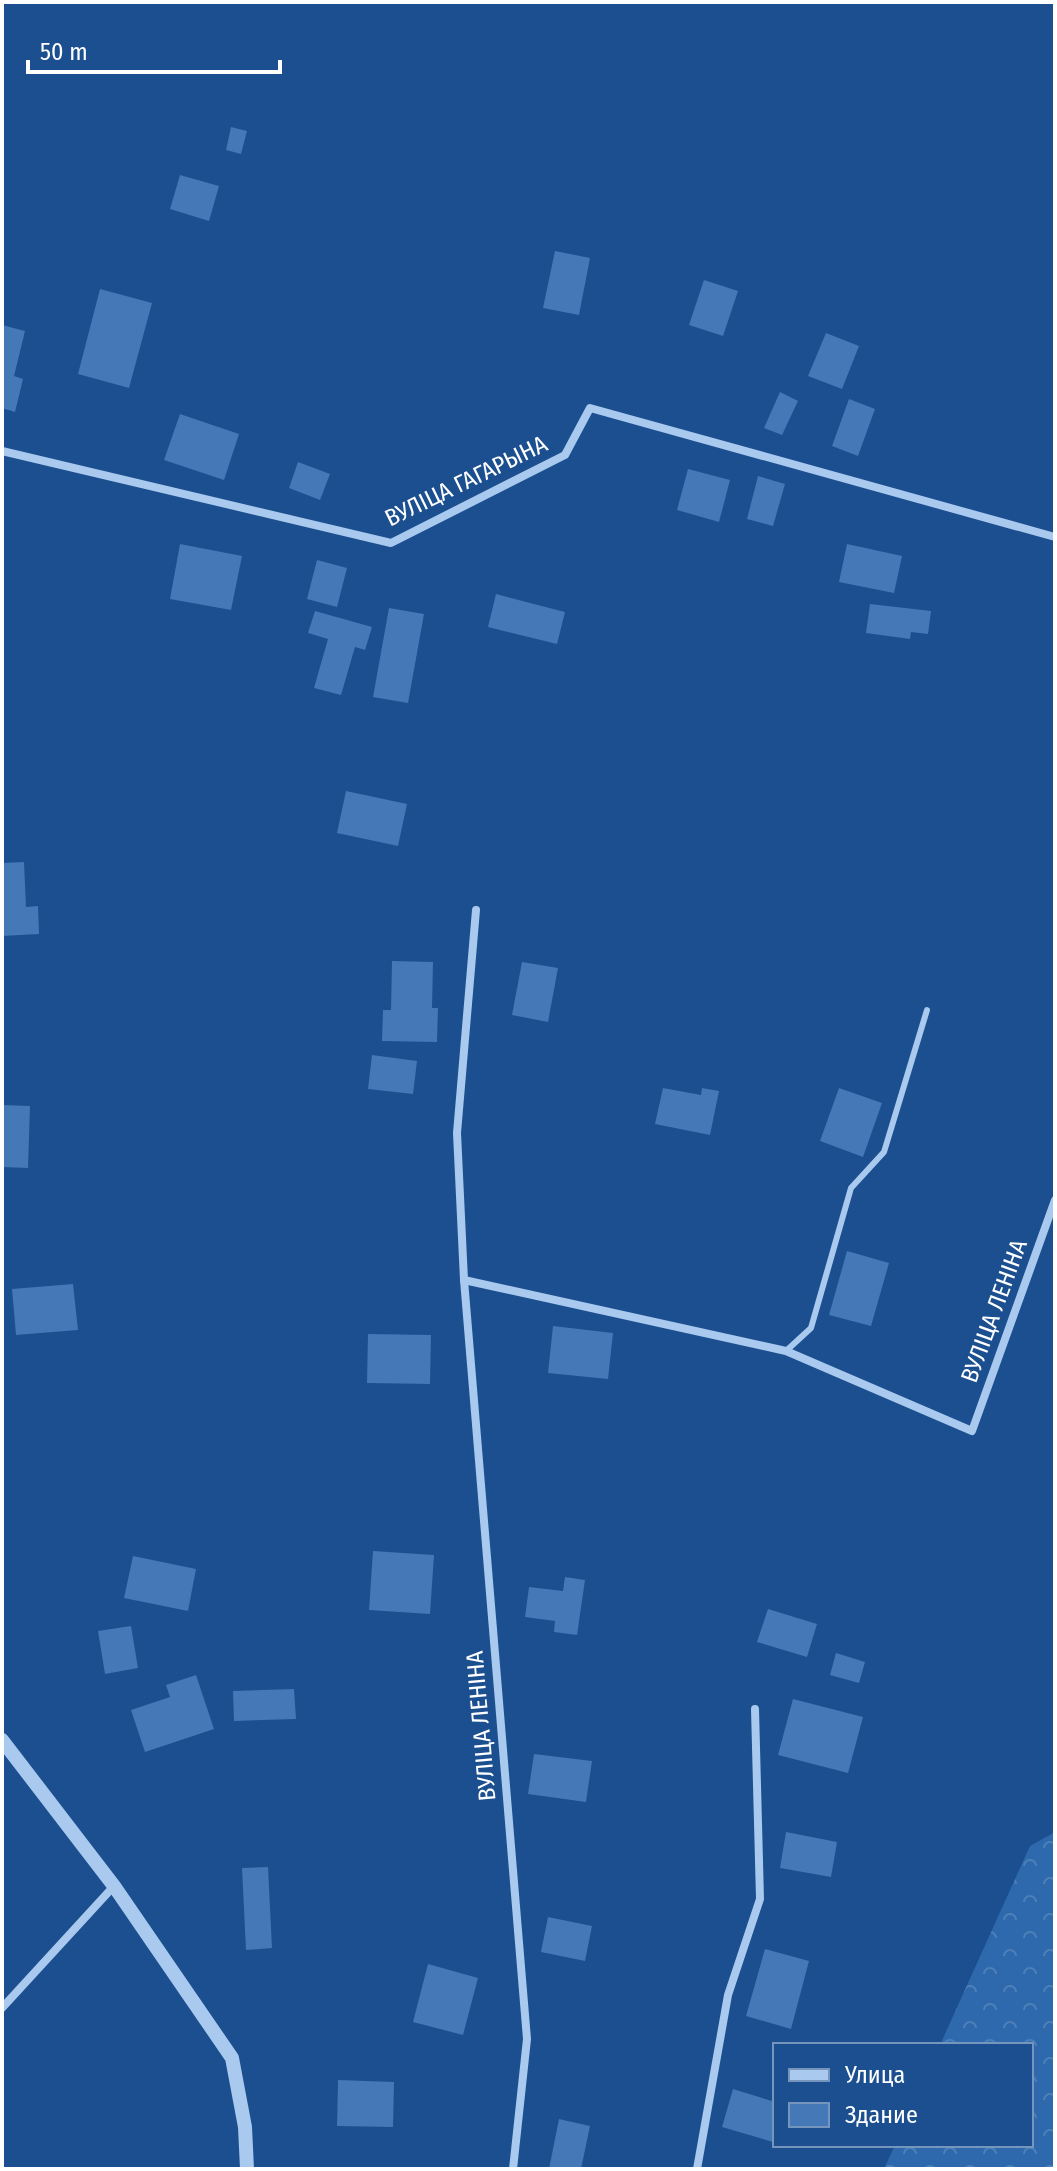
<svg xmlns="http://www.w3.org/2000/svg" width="1057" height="2171" font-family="'Fira Sans Condensed',sans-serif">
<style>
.forest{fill:url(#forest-crowns)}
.building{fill:#4478b7}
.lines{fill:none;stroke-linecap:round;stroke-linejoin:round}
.service{stroke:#a9c9ee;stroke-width:6}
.minor{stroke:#a9c9ee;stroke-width:8}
.tertiary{stroke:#a9c9ee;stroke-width:14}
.labels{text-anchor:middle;stroke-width:7;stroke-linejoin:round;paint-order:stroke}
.street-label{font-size:24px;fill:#fff;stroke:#1b4f8f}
</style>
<defs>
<pattern id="forest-crowns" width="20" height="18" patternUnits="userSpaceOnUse" patternTransform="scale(2)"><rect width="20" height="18" fill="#2e69ad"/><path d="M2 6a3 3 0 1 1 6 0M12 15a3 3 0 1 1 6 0" fill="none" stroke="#4d80b9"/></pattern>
</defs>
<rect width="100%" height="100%" fill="#1b4f8f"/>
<!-- forest -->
<polygon class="forest" points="1055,1832 1055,2169 884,2169 895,2145 1031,2145 1031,2045 940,2045 1030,1846"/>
<!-- building -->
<g class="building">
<polygon points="231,127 247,131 241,154 226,150"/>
<polygon points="180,175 219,186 209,221 170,209"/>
<polygon points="555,251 590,258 579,315 543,308"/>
<polygon points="704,280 738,291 723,336 689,325"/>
<polygon points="100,289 152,303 129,388 78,374"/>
<polygon points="2,325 25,331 14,376 23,379 15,412 2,408"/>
<polygon points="826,333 859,346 842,389 808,376"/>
<polygon points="780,392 798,401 782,435 764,428"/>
<polygon points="849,399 875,409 858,456 832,446"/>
<polygon points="180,414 239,434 224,480 164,460"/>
<polygon points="298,462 330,474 320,500 289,488"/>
<polygon points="688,469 730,480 719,522 677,510"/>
<polygon points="758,476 785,484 773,526 747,519"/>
<polygon points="180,544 242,556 231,610 170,599"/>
<polygon points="847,544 902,556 894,593 839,582"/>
<polygon points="317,560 347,568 337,607 307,599"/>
<polygon points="496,594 565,612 557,644 488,627"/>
<polygon points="870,604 931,611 928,634 911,632 910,639 866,633"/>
<polygon points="389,608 424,614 408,703 373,697"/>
<polygon points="315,611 372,627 365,650 355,647 341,695 314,688 328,639 308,633"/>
<polygon points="346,791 407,804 398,846 337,833"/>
<polygon points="24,862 26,907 38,906 39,934 2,936 2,863"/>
<polygon points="392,961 433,962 432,1008 438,1008 437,1042 382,1041 383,1010 391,1010"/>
<polygon points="522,962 558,968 548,1022 512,1015"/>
<polygon points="372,1055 417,1061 413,1094 368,1089"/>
<polygon points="663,1088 701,1095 702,1088 719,1091 710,1135 655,1124"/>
<polygon points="839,1088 882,1103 863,1157 820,1141"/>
<polygon points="2,1105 30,1106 28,1168 2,1167"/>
<polygon points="847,1251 889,1263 871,1326 829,1315"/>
<polygon points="73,1284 78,1330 16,1335 12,1289"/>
<polygon points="553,1326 613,1333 608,1379 548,1373"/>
<polygon points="368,1334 431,1335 430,1384 367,1383"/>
<polygon points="373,1551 434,1555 430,1614 369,1610"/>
<polygon points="133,1556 196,1569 188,1611 124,1598"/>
<polygon points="565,1577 585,1580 577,1635 554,1632 555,1621 525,1617 529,1587 563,1591"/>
<polygon points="768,1609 817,1624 807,1657 757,1642"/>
<polygon points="131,1626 138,1668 105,1674 98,1631"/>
<polygon points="836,1653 865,1662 859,1683 830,1675"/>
<polygon points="196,1675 214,1729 145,1752 131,1710 170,1697 166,1685"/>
<polygon points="294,1689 296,1719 234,1721 233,1691"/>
<polygon points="793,1699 863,1717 848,1773 778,1755"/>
<polygon points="534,1754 592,1761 586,1802 528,1794"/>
<polygon points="786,1832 837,1842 831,1877 780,1868"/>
<polygon points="268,1867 272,1948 246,1950 242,1868"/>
<polygon points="548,1917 592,1926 585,1961 541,1952"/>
<polygon points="765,1949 809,1961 791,2029 746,2016"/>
<polygon points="428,1964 478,1978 463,2035 413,2022"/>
<polygon points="338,2080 394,2082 393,2127 337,2126"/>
<polygon points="733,2089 775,2102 773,2142 722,2127"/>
<polygon points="559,2119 590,2126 581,2169 549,2169"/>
</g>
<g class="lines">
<!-- service -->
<polyline class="service" points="786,1351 811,1328 851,1188 884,1152 927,1010"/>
<!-- minor -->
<g class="minor">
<polyline points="2,451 391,543 565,455 590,408 1055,537"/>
<polyline points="476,910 457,1133 464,1280 527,2039 513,2169"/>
<polyline points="464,1280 786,1351 972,1431 1055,1200"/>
<polyline points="2,2008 114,1886"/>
<polyline points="697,2169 728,1995 760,1899 755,1709"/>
</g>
<!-- tertiary -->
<polyline class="tertiary" points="2,1740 114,1886 232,2058 245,2127 247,2169"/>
</g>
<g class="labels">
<!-- street labels -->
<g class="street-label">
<text transform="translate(466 481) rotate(-26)" y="8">ВУЛІЦА ГАГАРЫНА</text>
<text transform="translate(994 1311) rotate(-70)" y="8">ВУЛІЦА ЛЕНІНА</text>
<text transform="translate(481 1726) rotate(-95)" y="8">ВУЛІЦА ЛЕНІНА</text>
</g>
</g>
<!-- border -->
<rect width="1057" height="2171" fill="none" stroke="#ffffff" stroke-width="8"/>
<!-- legend -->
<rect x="773" y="2043" width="260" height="104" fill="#1b4f8f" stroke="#7695bc" stroke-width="2"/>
<rect x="789" y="2069" width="40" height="12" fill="#a9c9ee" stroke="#7695bc" stroke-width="2"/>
<text x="845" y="2083" font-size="24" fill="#ffffff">Улица</text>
<rect x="789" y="2103" width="40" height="24" fill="#4478b7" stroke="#7695bc" stroke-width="2"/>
<text x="845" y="2123" font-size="24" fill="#ffffff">Здание</text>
<!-- scale -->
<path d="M28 60v12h252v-12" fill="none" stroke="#ffffff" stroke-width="4"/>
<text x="40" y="60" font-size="24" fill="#ffffff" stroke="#1b4f8f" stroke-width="6" paint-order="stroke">50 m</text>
</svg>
